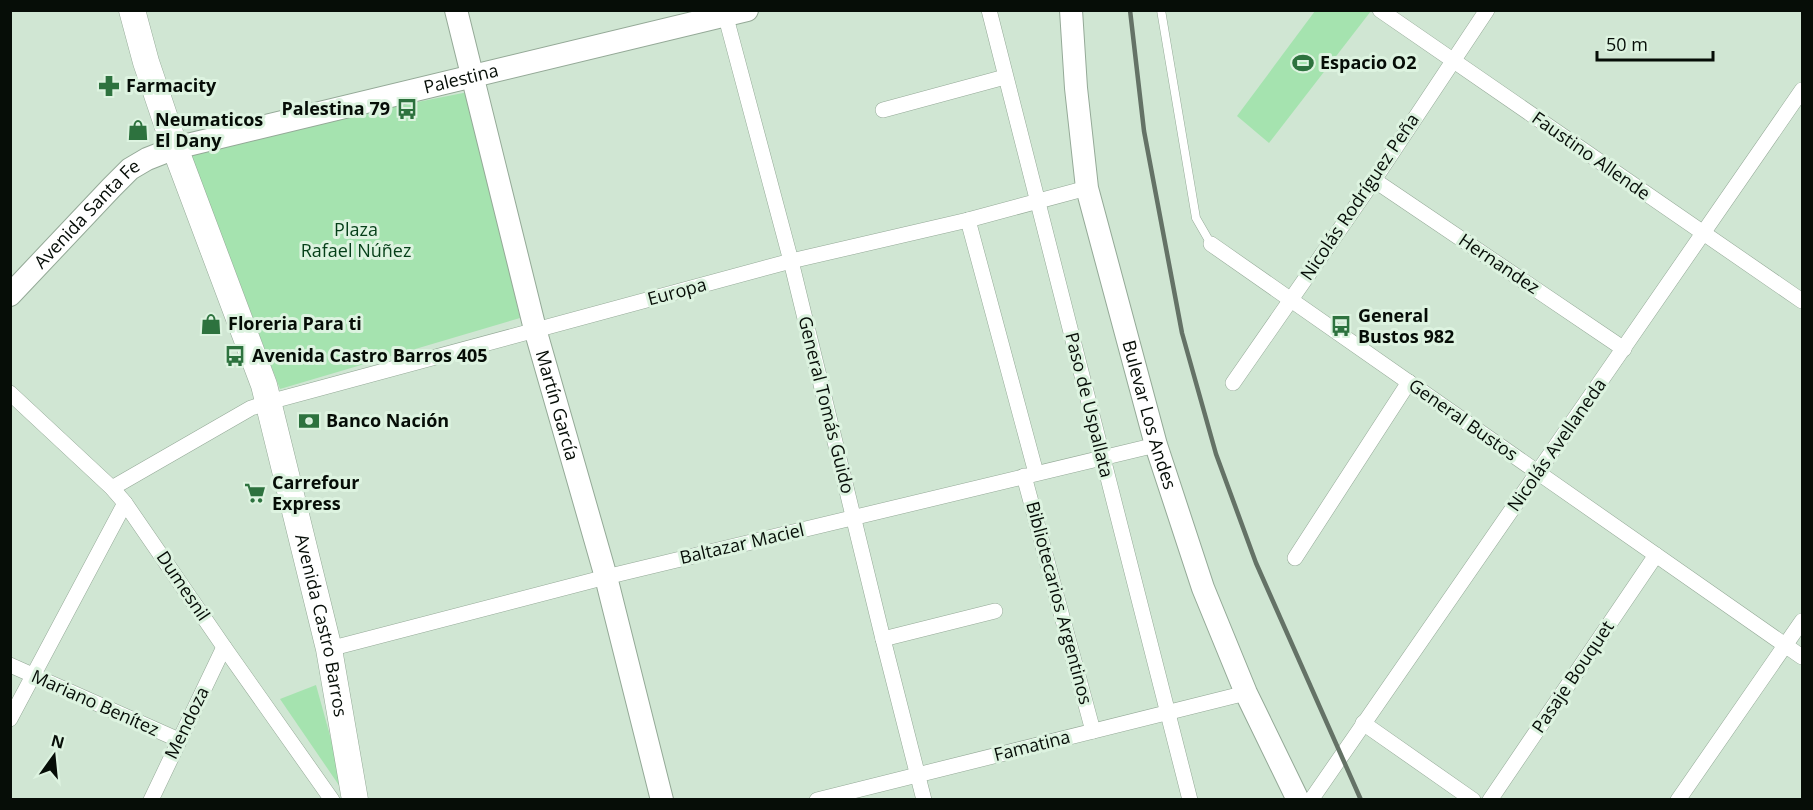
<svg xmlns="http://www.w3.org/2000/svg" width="1813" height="810" font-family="'Open Sans',sans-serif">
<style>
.green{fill:#a5e3af}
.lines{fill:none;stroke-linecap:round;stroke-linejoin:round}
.lane-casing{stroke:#94a997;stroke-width:9}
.street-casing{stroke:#94a997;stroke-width:16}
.secondary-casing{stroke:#94a997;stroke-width:24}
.primary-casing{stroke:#94a997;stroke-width:27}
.lane{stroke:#fff;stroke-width:8}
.street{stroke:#fff;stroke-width:15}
.secondary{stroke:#fff;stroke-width:22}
.primary{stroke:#fff;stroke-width:26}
.rail{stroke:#647266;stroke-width:4.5}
.labels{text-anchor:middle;stroke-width:6;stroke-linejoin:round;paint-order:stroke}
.poi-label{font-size:18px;font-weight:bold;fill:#060d07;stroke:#ddf3e0;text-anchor:start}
.street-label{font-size:18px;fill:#060d07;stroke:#ddf3e0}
.park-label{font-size:18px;fill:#053f18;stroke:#ddf3e0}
</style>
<rect width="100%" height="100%" fill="#d0e6d3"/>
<!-- green -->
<g class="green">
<polygon points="1315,11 1371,11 1269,143 1237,116"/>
<polygon points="468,92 520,318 280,389 191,155 352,115"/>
<polygon points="316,685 347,797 280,699"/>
</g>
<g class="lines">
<defs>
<polyline id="lane" points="1161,10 1196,218 1211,244"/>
<g id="street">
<polyline points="724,10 791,261 883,639 924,800"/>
<polyline points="989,10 1190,800"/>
<polyline points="1380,10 1802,301"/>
<polyline points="883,110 1005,77"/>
<polyline points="1374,180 1624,349"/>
<polyline points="968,220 1036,473"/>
<polyline points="1211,244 1802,657"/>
<polyline points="1233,383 1374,180 1487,10"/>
<polyline points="10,393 112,488 125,503 224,647 332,800"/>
<polyline points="1024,476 1093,731"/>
<polyline points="112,488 251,408 269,402 791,261 968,220 1087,188"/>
<polyline points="1295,558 1409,382"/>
<polyline points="883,639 995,611"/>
<polyline points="329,649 606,577 1156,445"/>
<polyline points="10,665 179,740"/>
<polyline points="10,719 125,503"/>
<polyline points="1363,723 1473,800"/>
<polyline points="151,800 224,647"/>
<polyline points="817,800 1246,693"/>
<polyline points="1311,800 1802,90"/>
<polyline points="1490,800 1656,555"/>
<polyline points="1678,800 1802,621"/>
</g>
<g id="secondary">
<path id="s1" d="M 456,10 L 535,329 L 606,577 L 662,800"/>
<path id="s2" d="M 1071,10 L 1076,88 L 1087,188 L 1156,445 L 1203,588 L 1246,693 L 1298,800"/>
<path id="s3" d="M 10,295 L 111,188 L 130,169 L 147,159 L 175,148 L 747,10"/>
</g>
<g id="primary">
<path id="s4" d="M 132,10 L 146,62 L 175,148 L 264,385 L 329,649 L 355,800"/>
</g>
</defs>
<!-- lane casing -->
<use href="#lane" class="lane-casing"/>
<!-- street casing -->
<use href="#street" class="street-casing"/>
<!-- secondary casing -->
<use href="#secondary" class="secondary-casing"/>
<!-- primary casing -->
<use href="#primary" class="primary-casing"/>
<!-- lane -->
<use href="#lane" class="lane"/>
<!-- street -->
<use href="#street" class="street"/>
<!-- secondary -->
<use href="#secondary" class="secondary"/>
<!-- primary -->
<use href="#primary" class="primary"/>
<!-- rail -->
<polyline class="rail" points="1130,10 1144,131 1182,333 1216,454 1256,563 1361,800"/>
</g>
<!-- icons -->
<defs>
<symbol id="stadium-bare" viewBox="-9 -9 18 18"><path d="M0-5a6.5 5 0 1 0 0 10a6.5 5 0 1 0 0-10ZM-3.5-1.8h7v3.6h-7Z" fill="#2d723e" stroke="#ddf3e0" stroke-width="2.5" paint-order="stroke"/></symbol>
<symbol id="pharmacy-bare" viewBox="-9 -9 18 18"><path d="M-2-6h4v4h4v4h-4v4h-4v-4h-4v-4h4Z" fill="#2d723e" stroke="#ddf3e0" stroke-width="2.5" paint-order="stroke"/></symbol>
<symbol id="bus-bare" viewBox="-9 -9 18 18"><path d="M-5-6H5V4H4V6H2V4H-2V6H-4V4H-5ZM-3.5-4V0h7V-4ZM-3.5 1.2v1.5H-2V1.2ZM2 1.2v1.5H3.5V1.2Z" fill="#2d723e" stroke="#ddf3e0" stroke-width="2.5" paint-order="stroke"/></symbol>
<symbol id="shop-bare" viewBox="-9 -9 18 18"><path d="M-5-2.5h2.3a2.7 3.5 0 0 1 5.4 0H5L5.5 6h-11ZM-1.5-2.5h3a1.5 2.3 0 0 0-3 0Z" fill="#2d723e" stroke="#ddf3e0" stroke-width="2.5" paint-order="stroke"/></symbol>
<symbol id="bank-bare" viewBox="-9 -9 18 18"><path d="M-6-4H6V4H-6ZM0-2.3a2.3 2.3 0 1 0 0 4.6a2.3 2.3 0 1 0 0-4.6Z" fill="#2d723e" stroke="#ddf3e0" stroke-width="2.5" paint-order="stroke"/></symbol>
<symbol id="supermarket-bare" viewBox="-9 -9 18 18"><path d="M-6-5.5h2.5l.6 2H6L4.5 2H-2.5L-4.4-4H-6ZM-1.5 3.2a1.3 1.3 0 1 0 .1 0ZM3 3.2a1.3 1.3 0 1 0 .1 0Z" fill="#2d723e" stroke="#ddf3e0" stroke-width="2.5" paint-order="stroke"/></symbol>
</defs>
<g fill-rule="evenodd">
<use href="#stadium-bare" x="1288" y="48" width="30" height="30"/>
<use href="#pharmacy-bare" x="94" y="71" width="30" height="30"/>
<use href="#bus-bare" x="392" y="94" width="30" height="30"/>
<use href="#shop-bare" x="123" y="115" width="30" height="30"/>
<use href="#shop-bare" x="196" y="309" width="30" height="30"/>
<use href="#bus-bare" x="1326" y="311" width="30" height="30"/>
<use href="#bus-bare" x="220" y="341" width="30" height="30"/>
<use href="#bank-bare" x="294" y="406" width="30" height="30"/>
<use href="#supermarket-bare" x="240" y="478" width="30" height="30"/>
</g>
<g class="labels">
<!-- poi labels -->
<g class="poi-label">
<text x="1320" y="69">Espacio O2</text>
<text x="126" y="92">Farmacity</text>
<text x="390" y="115" text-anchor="end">Palestina 79</text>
<text x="155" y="126">Neumaticos<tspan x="155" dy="21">El Dany</tspan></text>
<text x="1358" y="322">General<tspan x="1358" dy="21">Bustos 982</tspan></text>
<text x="228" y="330">Floreria Para ti</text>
<text x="252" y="362">Avenida Castro Barros 405</text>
<text x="326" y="427">Banco Nación</text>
<text x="272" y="489">Carrefour<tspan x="272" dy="21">Express</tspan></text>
</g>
<!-- street labels -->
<g class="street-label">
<text dy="6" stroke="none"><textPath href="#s3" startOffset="518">Palestina</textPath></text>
<text transform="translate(1591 156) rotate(35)" y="6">Faustino Allende</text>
<text transform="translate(1360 197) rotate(-56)" y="6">Nicolás Rodríguez Peña</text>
<text dy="6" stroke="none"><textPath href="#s3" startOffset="112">Avenida Santa Fe</textPath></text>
<text transform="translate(1499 264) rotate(34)" y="6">Hernandez</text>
<text transform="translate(677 292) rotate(-15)" y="6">Europa</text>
<text transform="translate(826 405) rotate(76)" y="6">General Tomás Guido</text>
<text transform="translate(1089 405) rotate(76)" y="6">Paso de Uspallata</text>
<text dy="6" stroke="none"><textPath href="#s1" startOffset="408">Martín García</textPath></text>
<text dy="6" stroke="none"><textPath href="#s2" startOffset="414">Bulevar Los Andes</textPath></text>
<text transform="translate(1463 420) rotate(35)" y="6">General Bustos</text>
<text transform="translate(1557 445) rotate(-55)" y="6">Nicolás Avellaneda</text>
<text transform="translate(742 544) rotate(-13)" y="6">Baltazar Maciel</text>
<text transform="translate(183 586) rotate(56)" y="6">Dumesnil</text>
<text transform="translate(1059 603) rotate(75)" y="6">Bibliotecarios Argentinos</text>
<text dy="6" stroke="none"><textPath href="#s4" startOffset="645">Avenida Castro Barros</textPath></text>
<text transform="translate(1573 677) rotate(-56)" y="6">Pasaje Bouquet</text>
<text transform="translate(95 703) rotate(24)" y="6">Mariano Benítez</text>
<text transform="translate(187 723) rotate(-64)" y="6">Mendoza</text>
<text transform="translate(1032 746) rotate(-14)" y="6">Famatina</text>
</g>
<!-- park labels -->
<g class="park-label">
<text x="356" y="236">Plaza<tspan x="356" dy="21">Rafael Núñez</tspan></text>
</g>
</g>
<!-- border -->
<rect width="1813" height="810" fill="none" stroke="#060d07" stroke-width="24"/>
<!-- north arrow -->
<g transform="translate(54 756) rotate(15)" stroke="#ddf3e0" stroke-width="4.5" paint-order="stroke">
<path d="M0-4.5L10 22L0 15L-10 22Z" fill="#060d07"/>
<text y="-9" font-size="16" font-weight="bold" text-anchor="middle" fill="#060d07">N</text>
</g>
<!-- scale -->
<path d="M1597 51v9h116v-9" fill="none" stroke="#060d07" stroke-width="3"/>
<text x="1606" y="51" font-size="18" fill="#060d07" stroke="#ddf3e0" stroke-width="4.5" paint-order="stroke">50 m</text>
</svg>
